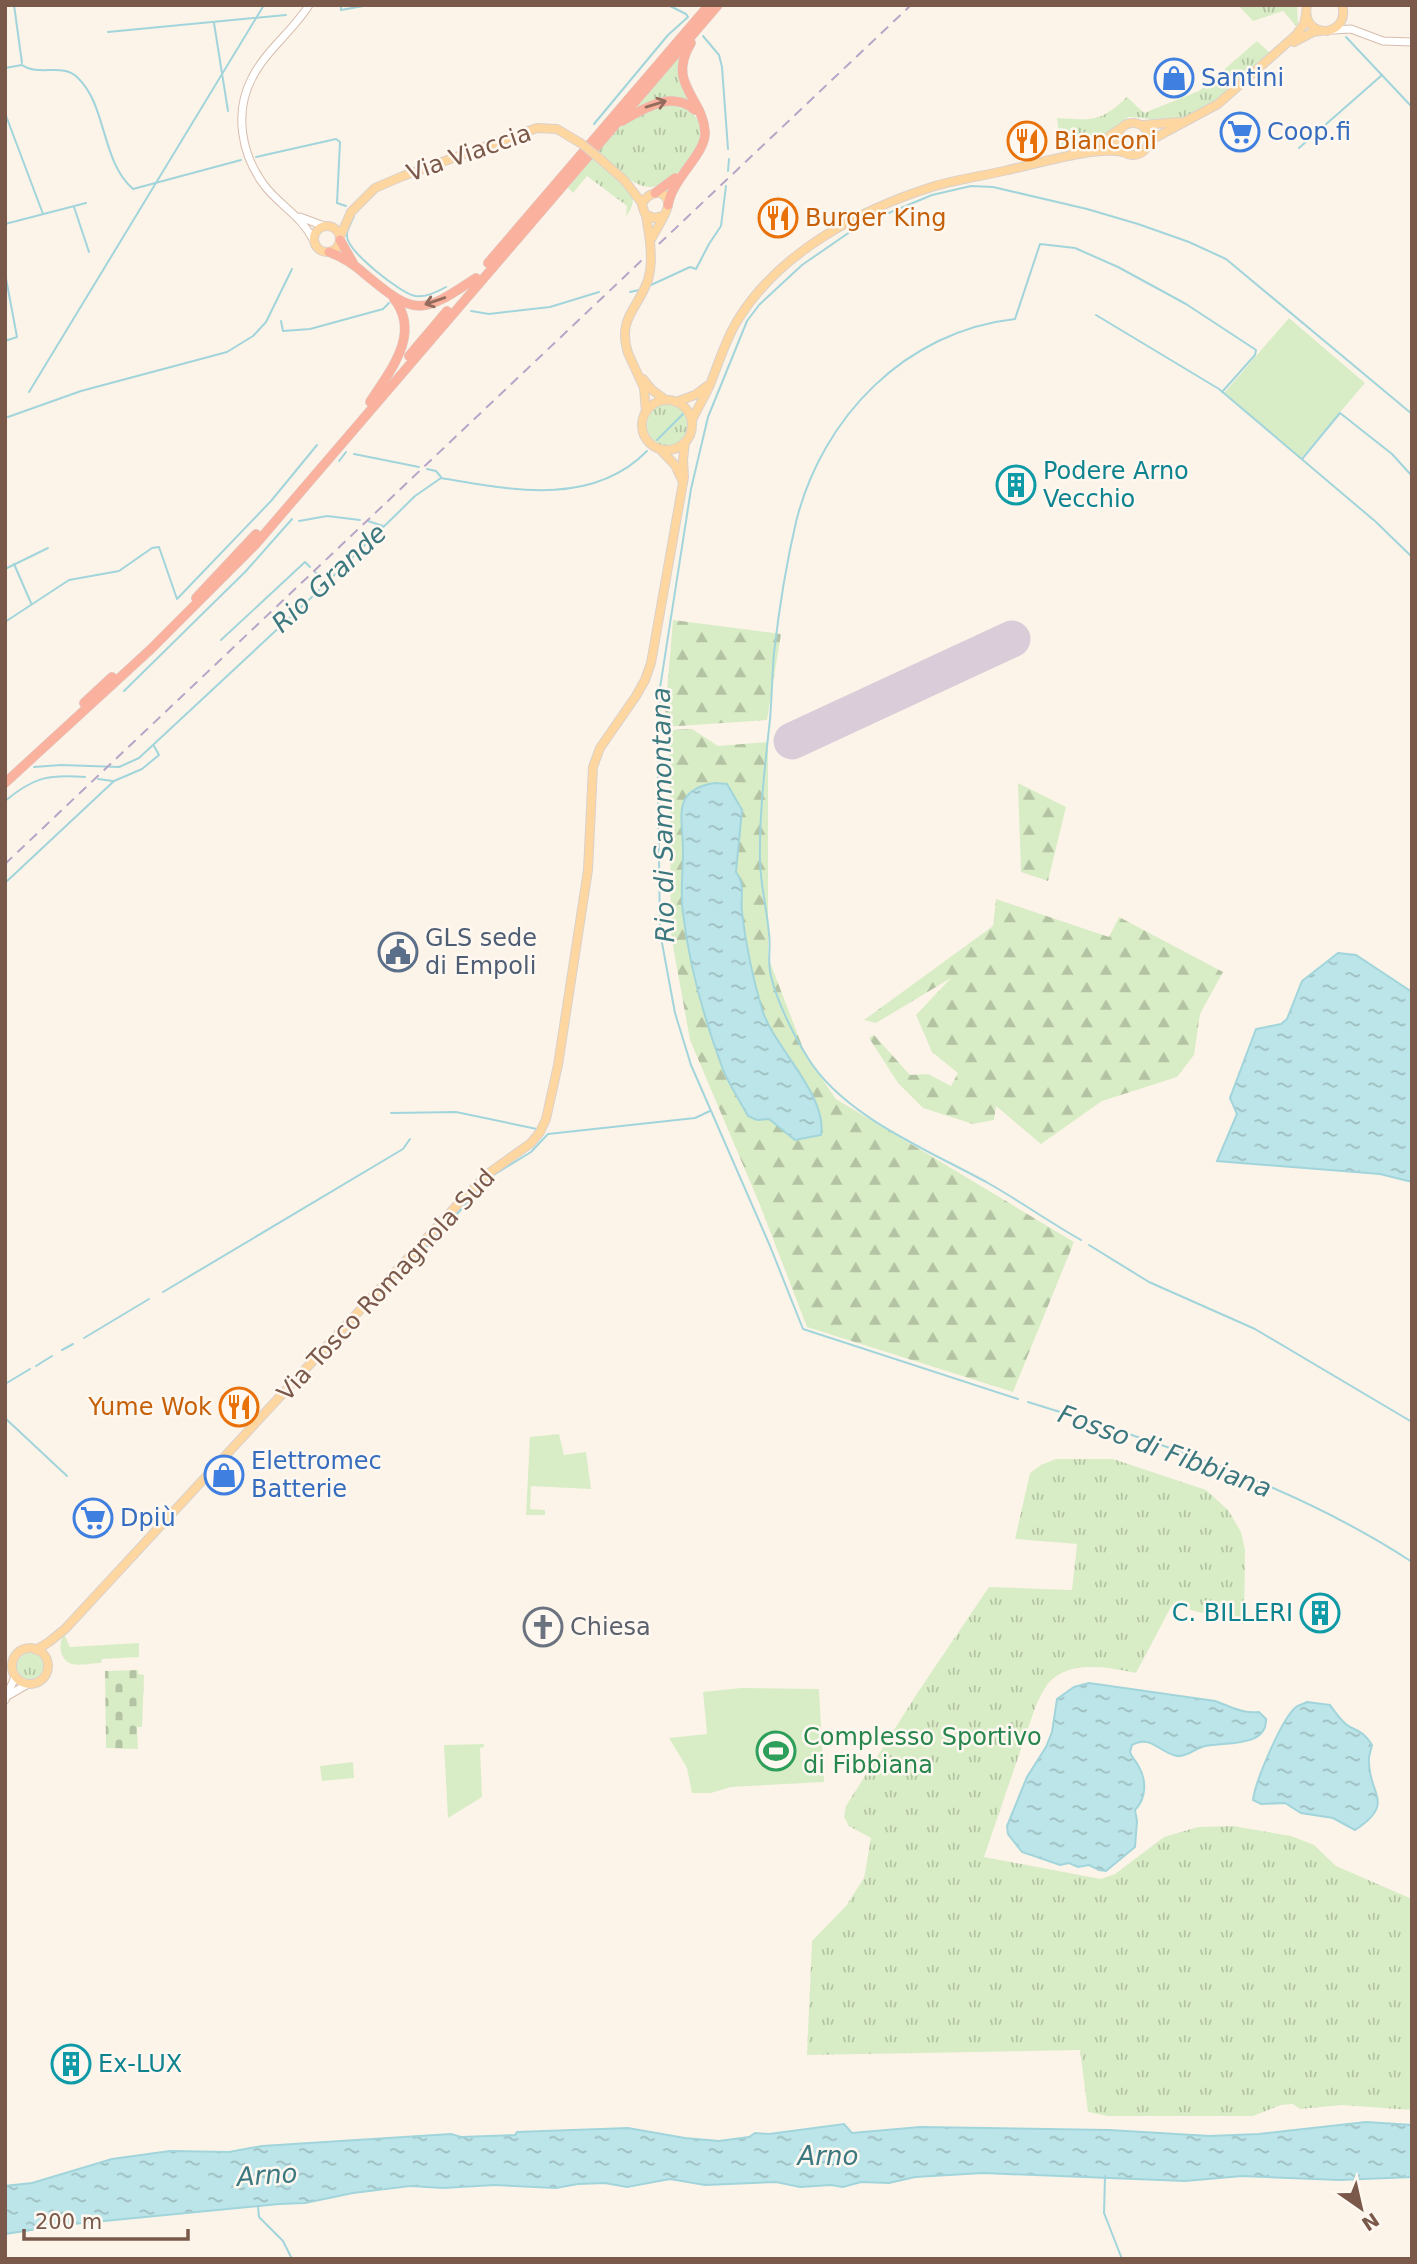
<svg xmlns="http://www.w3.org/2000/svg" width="1417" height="2264" font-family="'DejaVu Sans',sans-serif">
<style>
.grass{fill:url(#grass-tufts)}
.forest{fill:url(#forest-firs)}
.cemetery{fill:url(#cemetery-stones)}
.green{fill:#d8edc6}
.water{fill:url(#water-ripples);stroke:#a1d5db;stroke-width:2}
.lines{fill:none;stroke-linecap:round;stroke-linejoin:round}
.stream{stroke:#a1d5db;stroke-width:2}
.runway{stroke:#daccd9;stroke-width:37}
.secondary-casing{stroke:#d7bdad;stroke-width:9}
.primary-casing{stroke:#dad1cd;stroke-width:10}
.highway-casing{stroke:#dad1cd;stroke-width:10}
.secondary{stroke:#fff;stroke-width:7}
.primary{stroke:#fed6a0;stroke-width:8}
.highway{stroke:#fab19e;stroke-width:9}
.rail{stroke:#b7a5c9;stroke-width:2;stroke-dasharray:10 7;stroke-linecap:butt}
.primary-bridge-casing{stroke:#dad1cd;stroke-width:10;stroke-linecap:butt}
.primary-bridge{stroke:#fed6a0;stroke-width:8}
.oneway{stroke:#946b5c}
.labels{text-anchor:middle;stroke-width:5;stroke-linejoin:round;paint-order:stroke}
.shop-label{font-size:24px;fill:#366cbe;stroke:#fff8f0;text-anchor:start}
.food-label{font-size:24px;fill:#c56008;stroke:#fff8f0;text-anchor:start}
.street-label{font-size:24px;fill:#7a594b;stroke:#fff8f0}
.culture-label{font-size:24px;fill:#0d838f;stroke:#fff8f0;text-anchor:start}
.service-label{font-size:24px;fill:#4e5e75;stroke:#fff8f0;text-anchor:start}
.worship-label{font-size:24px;fill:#5b616d;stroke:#fff8f0;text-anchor:start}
.leisure-label{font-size:24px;fill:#27864d;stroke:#fff8f0;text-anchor:start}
.water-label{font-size:26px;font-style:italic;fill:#3c787f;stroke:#fff8f0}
</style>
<defs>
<pattern id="grass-tufts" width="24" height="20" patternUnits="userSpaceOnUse" patternTransform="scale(1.75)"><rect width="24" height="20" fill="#d8edc6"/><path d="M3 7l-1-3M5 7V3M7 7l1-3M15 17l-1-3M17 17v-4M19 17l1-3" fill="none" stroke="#b4c3a3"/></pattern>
<pattern id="forest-firs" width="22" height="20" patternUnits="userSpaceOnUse" patternTransform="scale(1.75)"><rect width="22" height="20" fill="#d8edc6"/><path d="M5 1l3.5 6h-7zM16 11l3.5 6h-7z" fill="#b4c3a3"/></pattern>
<pattern id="cemetery-stones" width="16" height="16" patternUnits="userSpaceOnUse" patternTransform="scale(1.75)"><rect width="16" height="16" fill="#d8edc6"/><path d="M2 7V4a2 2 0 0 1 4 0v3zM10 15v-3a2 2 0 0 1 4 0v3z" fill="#b4c3a3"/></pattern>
<pattern id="water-ripples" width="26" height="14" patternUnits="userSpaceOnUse" patternTransform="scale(1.75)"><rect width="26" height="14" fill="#bce5e9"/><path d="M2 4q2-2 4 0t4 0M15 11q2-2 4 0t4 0" fill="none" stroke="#9ebdbf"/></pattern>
</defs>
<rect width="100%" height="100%" fill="#fdf4e9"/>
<!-- grass -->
<g class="grass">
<polygon points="1238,5 1297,5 1298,24 1296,26 1283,11 1253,21"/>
<path d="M 1257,41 L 1270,53 C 1240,79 1208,118 1166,120 C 1153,121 1142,117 1129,117 L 1101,137 L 1061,152 L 1057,118 C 1092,120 1100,123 1127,97 L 1144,113 L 1199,91 Z"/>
<polygon points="682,52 690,101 633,109"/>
<path d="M 678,103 C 688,109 696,114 700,125 C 707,146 671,189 649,187 C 631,186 613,166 601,153 L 594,161 C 612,174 648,191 626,216 L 627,206 L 587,176 L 573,193 L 568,188 C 587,165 614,125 640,112 C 651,107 666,106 678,103 Z"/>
<circle cx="668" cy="425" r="21"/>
<path d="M 1056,1459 L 1113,1459 L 1206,1490 L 1228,1510 L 1241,1532 L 1245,1550 L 1244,1624 L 1172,1605 L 1136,1673 C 1108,1667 1064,1658 1045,1688 C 1041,1694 1038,1701 1035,1708 L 984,1857 L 1101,1879 L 1115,1874 L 1164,1837 L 1198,1827 L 1233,1826 L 1291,1836 L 1314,1845 L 1336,1866 L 1412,1899 L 1412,2110 L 1342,2105 L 1300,2109 L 1293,2104 L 1281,2105 L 1253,2116 L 1108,2116 L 1088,2112 L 1080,2050 L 807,2055 L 812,1941 L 846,1906 L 864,1878 L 871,1838 L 849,1826 L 844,1817 L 846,1806 L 918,1692 L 989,1587 L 1072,1590 L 1077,1544 L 1015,1539 L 1030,1473 L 1041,1465 Z"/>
<circle cx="30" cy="1666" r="13"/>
</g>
<!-- forest -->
<g class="forest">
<polygon points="673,620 781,634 767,720 664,727"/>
<polygon points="692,729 718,746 768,742 768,957 806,1056 836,1099 1074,1242 1013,1392 807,1327 760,1205 690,1040 671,935 669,730"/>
<polygon points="1018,783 1066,807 1048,881 1021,872"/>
<polygon points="996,899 1109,937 1119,917 1223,972 1200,1014 1194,1055 1177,1077 1102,1101 1041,1144 996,1106 994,1120 973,1124 923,1108 898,1083 869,1038 874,1035 910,1075 928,1074 951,1086 958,1073 932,1052 916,1015 951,978 876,1023 864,1020 993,926"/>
</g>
<!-- cemetery -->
<polygon class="cemetery" points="138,1670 138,1674 144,1675 142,1727 137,1727 138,1749 106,1748 105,1671"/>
<!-- green -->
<g class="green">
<polygon points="1289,318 1365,383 1300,459 1224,393"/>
<polygon points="559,1434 564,1455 586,1452 591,1489 531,1486 530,1509 545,1510 545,1515 526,1515 530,1437"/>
<path d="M 64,1634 L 70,1647 L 139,1643 L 139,1657 L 102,1659 L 101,1663 C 93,1663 80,1666 72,1664 C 59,1660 58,1643 64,1634 Z"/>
<polygon points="741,1688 819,1689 824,1782 731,1787 711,1793 692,1793 687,1768 669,1738 707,1734 703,1692"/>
<polygon points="484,1744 484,1747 480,1748 482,1797 448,1818 444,1745"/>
<polygon points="353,1762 354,1778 322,1781 320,1766"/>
</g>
<!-- water -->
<g class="water">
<path d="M 715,783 L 727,784 L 742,810 L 736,872 C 746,886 740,897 742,913 C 746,945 753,979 762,1009 C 772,1045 828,1095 821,1135 L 795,1140 L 769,1119 L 757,1120 L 748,1116 C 739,1099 727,1082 721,1064 C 703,1015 689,964 683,913 C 680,894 683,873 683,853 C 684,820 669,790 715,783 Z"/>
<polygon points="1338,953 1356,955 1412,992 1412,1182 1380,1174 1217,1161 1237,1114 1230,1098 1256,1029 1281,1024 1287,1019 1302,981"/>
<path d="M 1089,1683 L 1215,1701 C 1230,1706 1242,1714 1259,1712 L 1266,1719 C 1267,1749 1221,1741 1202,1747 C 1193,1750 1187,1757 1177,1756 C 1160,1753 1150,1734 1132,1745 L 1130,1752 C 1132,1758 1136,1761 1139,1767 C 1147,1781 1146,1799 1135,1810 L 1137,1821 L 1135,1847 L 1106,1871 L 1099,1870 L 1089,1865 L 1078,1867 L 1069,1863 L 1060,1865 L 1022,1852 L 1008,1834 L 1007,1826 L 1027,1777 L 1046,1747 L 1052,1732 L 1057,1699 L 1074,1687 Z"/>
<path d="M 1307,1702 L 1330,1705 C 1335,1712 1342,1723 1350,1727 C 1361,1732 1365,1734 1372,1745 C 1371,1751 1368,1756 1369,1762 C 1369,1795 1396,1803 1355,1830 L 1333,1818 L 1301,1813 L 1285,1803 L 1261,1804 L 1253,1800 C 1255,1782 1282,1718 1296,1707 C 1299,1705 1303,1704 1307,1702 Z"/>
<polygon points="1366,2122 1412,2125 1412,2177 1339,2180 1242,2176 1185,2181 983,2173 915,2177 889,2183 861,2182 843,2187 831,2185 800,2187 776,2182 705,2185 670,2179 627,2187 605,2183 578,2184 556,2188 495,2185 443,2188 410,2186 353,2193 305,2203 279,2204 63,2225 5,2234 5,2186 32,2183 112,2159 170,2151 229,2152 262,2146 451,2134 461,2137 515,2135 517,2132 628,2128 685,2138 719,2141 749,2137 755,2133 769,2134 844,2124 852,2133 920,2127 1109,2130 1210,2136 1259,2134"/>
</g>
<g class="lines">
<!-- stream -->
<g class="stream">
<polyline points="14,5 22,63"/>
<polyline points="341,5 341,10 369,5"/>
<polyline points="214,23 228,111"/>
<polyline points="108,32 286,15"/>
<polyline points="703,36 719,55 722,67 728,149"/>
<polyline points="1346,37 1412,107"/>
<path d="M 5,68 L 22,65 C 39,77 63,62 78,78 C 107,106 101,161 133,189 L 241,160"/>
<polyline points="5,113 43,214"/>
<polyline points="594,124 668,35 688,17 686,14 668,5"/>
<polyline points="1299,148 1382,75"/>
<polyline points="256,157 336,139 340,142 337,203 346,206"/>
<polyline points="728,171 729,159"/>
<polyline points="74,207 89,252"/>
<path d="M 354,216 C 352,222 346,230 347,236 C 347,251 400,293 415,296 C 425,298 437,292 446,287"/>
<polyline points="5,224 86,203"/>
<polyline points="5,273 17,337 5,341"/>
<polyline points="651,285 690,267 696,269 709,244 721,226 726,186"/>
<polyline points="630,292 639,290"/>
<polyline points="471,311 489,314 550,307 599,292"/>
<polyline points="1096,315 1219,389 1376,522 1412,557"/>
<polyline points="281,321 283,331 310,329 383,309 389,303"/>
<polyline points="29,392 264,5"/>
<polyline points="8,417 81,391 227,352 253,336 266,322 292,269"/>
<polyline points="657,440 683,414"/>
<polyline points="354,454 419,467"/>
<polyline points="1302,459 1340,413 1392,454 1412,476"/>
<polyline points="339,461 346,452"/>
<polyline points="427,469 436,471 441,477"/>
<polyline points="299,521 327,516 360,520"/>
<polyline points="368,521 383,526"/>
<polyline points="14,564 31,603"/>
<polyline points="5,569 48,548"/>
<polyline points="315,572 326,583"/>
<polyline points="5,622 69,580 119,571 152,548 159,547 177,599 271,501 317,445"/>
<polyline points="221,640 305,562 310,567"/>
<polyline points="124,691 246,571 292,519"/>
<path d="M 34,767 L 61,765 L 119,767 L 139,758 L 313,596 L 415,496 L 441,478 C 511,490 592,507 647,451"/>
<polyline points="98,779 113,781"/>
<path d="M 5,801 C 34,777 49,774 85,777"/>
<polyline points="5,883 114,781 142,769 159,755 154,746"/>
<polyline points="391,1113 456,1112 537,1129"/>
<path d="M 1081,1240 C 1049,1222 1020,1201 988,1183 C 930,1151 843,1116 808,1058 C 794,1036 777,1002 771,976 C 767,962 771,949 769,934 C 767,910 761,887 760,863 C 759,815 765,766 770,719 C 772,697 772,675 774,653 C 779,609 786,565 796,522 C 822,417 906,331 1015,319 L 1040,244 L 1075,248 L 1118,267 L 1186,304 L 1256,350 L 1255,355 L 1222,392"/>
<polyline points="1089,1245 1149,1282 1255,1329 1412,1422"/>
<polyline points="420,1254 492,1176 531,1152 548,1134 695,1118 710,1111"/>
<polyline points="163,1292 403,1149 410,1139"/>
<polyline points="84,1338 149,1299"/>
<polyline points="62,1350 73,1344"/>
<polyline points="36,1366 52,1356"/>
<polyline points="5,1384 30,1369"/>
<polyline points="1018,1399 803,1329 770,1246 691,1065 675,1013 660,932 658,783 660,688 691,489 708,417 747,321 759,305 802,265 860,225 932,195 971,186 993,187 1087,209 1138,224 1189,242 1226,259 1412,414"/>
<path d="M 1028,1402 C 1160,1443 1295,1485 1412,1562"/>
<polyline points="5,1418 67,1476"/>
<polyline points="1105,2176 1104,2213 1122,2259"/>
<polyline points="258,2206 259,2217 283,2241 292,2259"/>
</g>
<!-- runway -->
<polyline class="runway" points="792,741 1012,639"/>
<defs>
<g id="secondary">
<path d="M 309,5 C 293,31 266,50 252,78 C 234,112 241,154 264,185 C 280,206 301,215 314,241"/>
<polyline points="1333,30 1351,29 1383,41 1412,42"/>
<polyline points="300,217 324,226"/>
<polyline points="9,1695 28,1684"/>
<polyline points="5,1700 15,1677"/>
</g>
<g id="primary">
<path d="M 1307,5 C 1304,20 1311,31 1327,31 C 1340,28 1346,18 1342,5"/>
<polyline points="1294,42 1313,32 1320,31"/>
<circle cx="1133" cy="139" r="16"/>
<polyline points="1143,125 1179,122"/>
<polyline points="1149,141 1218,104 1296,35 1304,24 1306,14"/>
<polyline points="1073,153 1104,140 1118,130"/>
<polyline points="599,158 624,180 642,203"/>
<polyline points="646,215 650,241"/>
<circle cx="327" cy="239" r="13"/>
<polyline points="340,237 351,212 375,188 403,176 537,128 557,129 582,144"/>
<path d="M 650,241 C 654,233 668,212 668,205 C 668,187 646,191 642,205 L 645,214 L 654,218 L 663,216"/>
<polyline points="628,353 644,388 646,412"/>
<polyline points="643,379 652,390 666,400"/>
<circle cx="667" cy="425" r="25"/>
<polyline points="676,402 695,395 707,386"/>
<path d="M 692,420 C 698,407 706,395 711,382 C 720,360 726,338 739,318 C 781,251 861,209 935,186 C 958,179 983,176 1008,170 C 1037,164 1094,146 1123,152"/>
<polyline points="660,449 675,465 682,480"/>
<circle cx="30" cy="1666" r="18"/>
<polyline points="36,1650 49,1642 65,1629 461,1201 489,1173 531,1143 540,1132 546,1119 558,1065 588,870 593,767 600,748 636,696 645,680 651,663 684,477 683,460 685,442"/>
</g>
<g id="highway">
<path d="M 622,121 C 645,108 672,90 695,110"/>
<polyline points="655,193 675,178"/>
<path d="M 668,205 C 673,177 706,154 705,132 C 703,97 666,84 691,43"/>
<polyline points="340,240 353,263"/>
<path d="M 329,252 C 343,257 355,265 366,275 C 416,317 422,314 476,278"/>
<polyline points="488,263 709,5"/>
<polyline points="409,356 447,311"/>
<path d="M 370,402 C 389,372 422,334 394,299"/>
<polyline points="196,598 256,534"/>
<polyline points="84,703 112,677"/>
<polyline points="5,783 151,649 255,545 718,5"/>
</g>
</defs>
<!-- secondary casing -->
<use href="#secondary" class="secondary-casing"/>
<!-- primary casing -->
<use href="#primary" class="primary-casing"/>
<!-- highway casing -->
<use href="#highway" class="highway-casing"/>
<!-- secondary -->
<use href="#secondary" class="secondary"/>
<!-- primary -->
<use href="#primary" class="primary"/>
<!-- highway -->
<use href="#highway" class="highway"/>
<!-- rail -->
<polyline class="rail" points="5,864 911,5"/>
<defs>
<g id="primary-bridge">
<polyline points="582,144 599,158"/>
<path d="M 628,353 C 617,318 638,309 648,280 C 652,267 651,254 650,241"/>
</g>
</defs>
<!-- primary-bridge casing -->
<use href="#primary-bridge" class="primary-bridge-casing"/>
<!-- primary-bridge -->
<use href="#primary-bridge" class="primary-bridge"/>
</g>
<!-- one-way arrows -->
<defs><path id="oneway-shaft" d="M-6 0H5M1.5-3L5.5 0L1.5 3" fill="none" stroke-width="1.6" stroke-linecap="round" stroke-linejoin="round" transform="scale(1.75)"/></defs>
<g class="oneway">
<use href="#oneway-shaft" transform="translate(656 104) rotate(-17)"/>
<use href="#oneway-shaft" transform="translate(435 301) rotate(161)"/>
</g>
<!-- icons -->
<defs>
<symbol id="shop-ring" viewBox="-11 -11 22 22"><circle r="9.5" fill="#fff8f0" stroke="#3f7fe0" stroke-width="1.5"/><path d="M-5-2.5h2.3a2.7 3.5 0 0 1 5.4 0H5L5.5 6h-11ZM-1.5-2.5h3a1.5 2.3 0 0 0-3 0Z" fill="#3f7fe0"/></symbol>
<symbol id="supermarket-ring" viewBox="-11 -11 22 22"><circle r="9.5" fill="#fff8f0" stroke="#3f7fe0" stroke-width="1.5"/><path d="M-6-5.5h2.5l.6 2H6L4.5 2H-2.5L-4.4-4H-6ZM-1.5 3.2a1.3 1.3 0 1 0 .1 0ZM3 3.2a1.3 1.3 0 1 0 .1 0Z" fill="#3f7fe0"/></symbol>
<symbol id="restaurant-ring" viewBox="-11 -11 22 22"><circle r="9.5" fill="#fff8f0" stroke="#e8710a" stroke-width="1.5"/><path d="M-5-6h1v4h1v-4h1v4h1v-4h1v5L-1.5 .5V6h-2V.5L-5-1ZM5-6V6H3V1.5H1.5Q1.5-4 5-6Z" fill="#e8710a"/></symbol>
<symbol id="building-ring" viewBox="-11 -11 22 22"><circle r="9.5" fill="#fff8f0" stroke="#0f9aa8" stroke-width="1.5"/><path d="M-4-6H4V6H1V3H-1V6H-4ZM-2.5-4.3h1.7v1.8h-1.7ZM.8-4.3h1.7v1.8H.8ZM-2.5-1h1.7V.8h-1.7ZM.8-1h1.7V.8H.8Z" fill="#0f9aa8"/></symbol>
<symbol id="civic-ring" viewBox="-11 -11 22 22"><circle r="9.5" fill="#fff8f0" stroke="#5c6f8a" stroke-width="1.5"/><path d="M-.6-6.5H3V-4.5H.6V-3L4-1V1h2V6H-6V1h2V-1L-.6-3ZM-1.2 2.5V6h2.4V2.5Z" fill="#5c6f8a"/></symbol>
<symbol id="church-ring" viewBox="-11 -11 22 22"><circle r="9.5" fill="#fff8f0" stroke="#6b7280" stroke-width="1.5"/><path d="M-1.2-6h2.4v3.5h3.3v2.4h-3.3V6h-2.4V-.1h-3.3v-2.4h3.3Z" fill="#6b7280"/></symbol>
<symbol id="stadium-ring" viewBox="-11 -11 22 22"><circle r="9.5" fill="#fff8f0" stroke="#2e9e5b" stroke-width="1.5"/><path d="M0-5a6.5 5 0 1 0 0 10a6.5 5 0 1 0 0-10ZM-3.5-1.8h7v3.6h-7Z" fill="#2e9e5b"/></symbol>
</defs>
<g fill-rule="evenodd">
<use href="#shop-ring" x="1152" y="56" width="44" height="44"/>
<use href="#supermarket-ring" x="1218" y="110" width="44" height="44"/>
<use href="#restaurant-ring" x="1005" y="119" width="44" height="44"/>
<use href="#restaurant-ring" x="756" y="196" width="44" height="44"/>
<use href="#building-ring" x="994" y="463" width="44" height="44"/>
<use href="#civic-ring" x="376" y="930" width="44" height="44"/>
<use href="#restaurant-ring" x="217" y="1385" width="44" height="44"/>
<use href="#shop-ring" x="202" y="1453" width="44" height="44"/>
<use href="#supermarket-ring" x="71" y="1496" width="44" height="44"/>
<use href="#building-ring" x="1298" y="1591" width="44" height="44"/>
<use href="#church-ring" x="521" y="1605" width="44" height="44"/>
<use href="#stadium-ring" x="754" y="1729" width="44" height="44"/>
<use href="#building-ring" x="49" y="2042" width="44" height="44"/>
</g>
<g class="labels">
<!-- shop labels -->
<g class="shop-label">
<text x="1201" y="86">Santini</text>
<text x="1267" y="140">Coop.fi</text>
<text x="251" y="1469">Elettromec<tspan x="251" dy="28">Batterie</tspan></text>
<text x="120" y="1526">Dpiù</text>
</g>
<!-- food labels -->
<g class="food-label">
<text x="1054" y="149">Bianconi</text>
<text x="805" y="226">Burger King</text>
<text x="212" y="1415" text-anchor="end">Yume Wok</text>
</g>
<!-- street labels -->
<g class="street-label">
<text transform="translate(469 153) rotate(-19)" y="8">Via Viaccia</text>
<text transform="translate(386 1285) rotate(-47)" y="8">Via Tosco Romagnola Sud</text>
</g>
<!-- culture labels -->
<g class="culture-label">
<text x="1043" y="479">Podere Arno<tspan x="1043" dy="28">Vecchio</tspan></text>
<text x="1293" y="1621" text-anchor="end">C. BILLERI</text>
<text x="98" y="2072">Ex-LUX</text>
</g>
<!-- service labels -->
<g class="service-label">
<text x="425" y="946">GLS sede<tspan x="425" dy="28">di Empoli</tspan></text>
</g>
<!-- worship labels -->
<g class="worship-label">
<text x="570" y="1635">Chiesa</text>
</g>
<!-- leisure labels -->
<g class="leisure-label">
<text x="803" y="1745">Complesso Sportivo<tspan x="803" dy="28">di Fibbiana</tspan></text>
</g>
<!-- water labels -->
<g class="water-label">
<text transform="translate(329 578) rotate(-43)" y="9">Rio Grande</text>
<text transform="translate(663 815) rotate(-91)" y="9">Rio di Sammontana</text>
<text transform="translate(1165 1451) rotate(20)" y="9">Fosso di Fibbiana</text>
<text x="828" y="2165">Arno</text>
<text transform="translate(267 2175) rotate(-4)" y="9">Arno</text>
</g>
</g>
<!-- border -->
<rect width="1417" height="2264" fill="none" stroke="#7a594b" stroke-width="14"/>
<!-- north arrow -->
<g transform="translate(1361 2208) rotate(146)" stroke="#fff8f0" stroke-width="5" paint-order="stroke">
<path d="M0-5L12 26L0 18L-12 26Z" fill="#7a594b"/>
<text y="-10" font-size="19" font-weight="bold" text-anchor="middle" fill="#7a594b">N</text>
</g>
<!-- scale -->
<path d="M24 2229v10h164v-10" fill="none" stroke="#7a594b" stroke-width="3.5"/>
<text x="35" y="2229" font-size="21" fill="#7a594b" stroke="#fff8f0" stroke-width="5" paint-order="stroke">200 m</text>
</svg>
